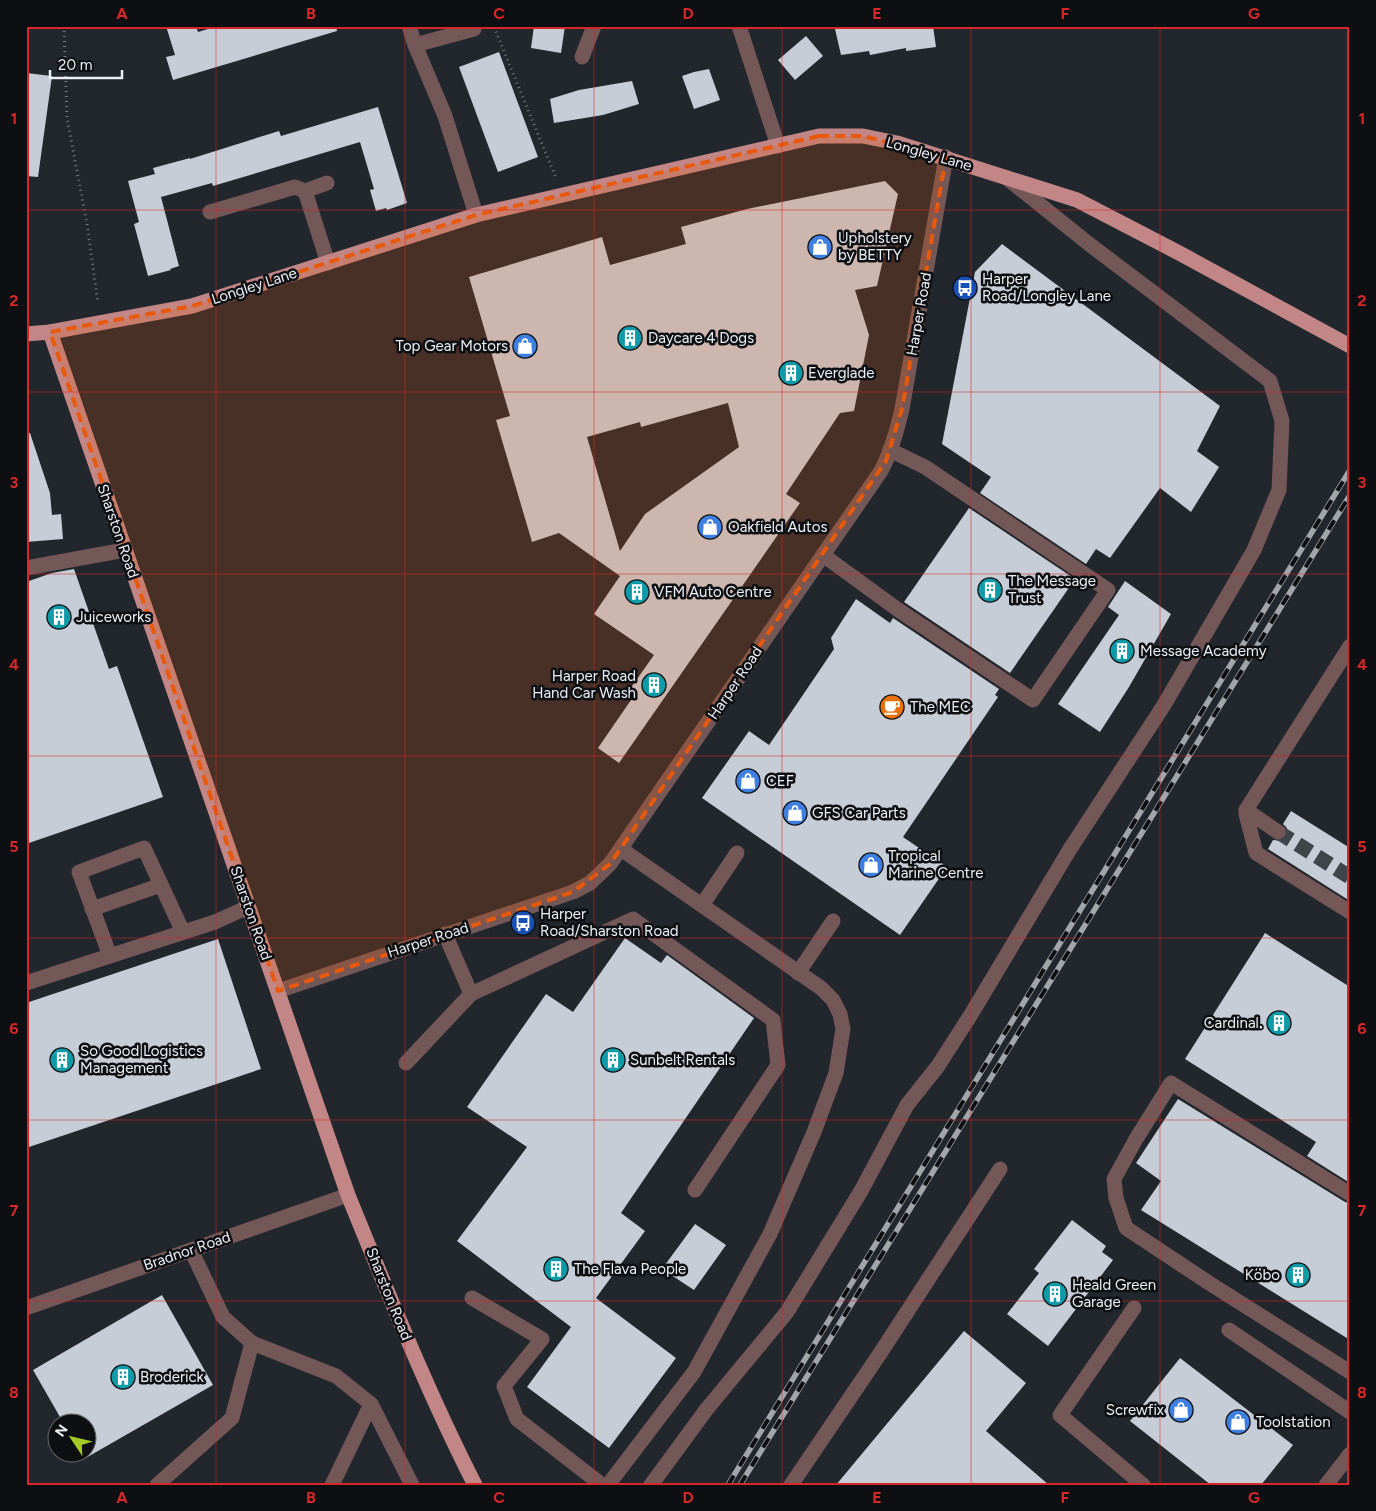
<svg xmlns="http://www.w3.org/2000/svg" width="1376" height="1511" font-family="Figtree,sans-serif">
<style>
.building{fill:#c7cdd6;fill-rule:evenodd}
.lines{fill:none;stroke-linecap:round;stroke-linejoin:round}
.minor-tunnel{stroke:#40444b;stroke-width:15;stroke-dasharray:15 8;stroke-linecap:butt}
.path{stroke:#767980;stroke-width:3;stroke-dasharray:1 4;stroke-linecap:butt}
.minor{stroke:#745757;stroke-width:15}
.major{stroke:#c28686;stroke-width:15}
.rail-casing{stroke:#a2a6ab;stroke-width:5.5}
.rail{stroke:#0d0f12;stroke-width:4;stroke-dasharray:11;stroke-linecap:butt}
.marked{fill:#e8590c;fill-opacity:0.2;stroke:#e8590c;stroke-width:4;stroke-dasharray:10 6;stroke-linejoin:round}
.grid{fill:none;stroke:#d62828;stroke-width:1;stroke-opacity:0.55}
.labels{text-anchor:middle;stroke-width:5;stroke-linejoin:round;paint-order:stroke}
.street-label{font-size:15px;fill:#eceff4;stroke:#0d0f12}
.poi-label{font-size:15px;fill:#eceff4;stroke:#0d0f12;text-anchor:start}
.neatline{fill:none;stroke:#d62828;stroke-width:2}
.grid-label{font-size:16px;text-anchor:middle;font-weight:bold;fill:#d62828}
</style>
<rect width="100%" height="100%" fill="#22262d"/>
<!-- building -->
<g class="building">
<polygon points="166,26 196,26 198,32 218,26 336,26 337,31 173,80 166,57 175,55"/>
<polygon points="534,26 565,26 561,53 531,48"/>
<polygon points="849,26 933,26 936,47 906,51 906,48 870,55 869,51 841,55 835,29"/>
<polygon points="806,36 823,56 795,80 778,60"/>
<polygon points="499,52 538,157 498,172 459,67"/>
<polygon points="709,69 720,100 694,109 682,76 694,72"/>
<polygon points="26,73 52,76 38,177 26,176"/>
<polygon points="632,81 639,104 603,115 554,123 550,99 579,90"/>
<polygon points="378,107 407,203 387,210 386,208 376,211 370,190 374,189 360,142 213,186 212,183 161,197 179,266 170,269 171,270 148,276 134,224 139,222 128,181 155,174 153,168 190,158 190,159 279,131 281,136"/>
<path d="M 885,181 L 898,194 L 877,286 L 855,290 L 869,335 L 854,411 L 840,413 L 786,494 L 800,503 L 619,763 L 598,748 L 631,700 L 625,696 L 654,655 L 594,614 L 620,576 L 559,533 L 532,542 L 496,420 L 510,416 L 469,277 L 602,237 L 610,265 L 686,244 L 681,227 L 747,209 ZM 728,403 L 739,447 L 645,514 L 620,551 L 587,437 L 640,422 L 641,427 Z"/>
<polygon points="1002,244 1220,406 1197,451 1219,467 1191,512 1160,488 1110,558 1096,549 1086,564 980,493 991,477 942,444 975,272"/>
<polygon points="30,433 50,493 52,515 61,514 63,539 26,542 26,434"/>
<polygon points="969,508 1075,579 1010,673 904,602"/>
<polygon points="74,569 109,669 117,666 163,797 26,844 26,582 52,573"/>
<polygon points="1125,581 1171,614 1129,687 1100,732 1058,704 1119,615 1108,607"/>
<polygon points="856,599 890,623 893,618 999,689 995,695 998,697 903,837 947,867 900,935 702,798 749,731 769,745 834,649 831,638"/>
<polygon points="1291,811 1350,848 1350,901 1268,849 1273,840 1282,841 1286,837 1287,828 1283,824"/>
<polygon points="1265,933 1350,987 1350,1183 1307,1156 1316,1142 1185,1059"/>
<polygon points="625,938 661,963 667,955 754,1018 621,1213 645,1231 596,1298 676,1358 609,1448 527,1387 571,1327 457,1241 527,1147 467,1107 546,994 573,1012"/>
<polygon points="218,939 261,1069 26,1148 26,1003"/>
<polygon points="1178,1099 1345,1202 1350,1203 1350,1340 1141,1210 1161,1181 1136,1163"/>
<polygon points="1072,1220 1106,1246 1102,1252 1113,1260 1048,1346 1007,1314 1039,1273 1034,1269"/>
<polygon points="695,1224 726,1245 694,1290 662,1269"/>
<polygon points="162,1295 213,1385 84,1459 81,1454 88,1454 88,1424 64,1424 33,1370"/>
<polygon points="964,1331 1026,1383 986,1431 1049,1485 836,1485"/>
<polygon points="1180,1358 1293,1445 1261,1485 1211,1485 1130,1421"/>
</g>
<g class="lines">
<!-- minor-tunnel -->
<polyline class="minor-tunnel" points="1278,832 1350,877"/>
<!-- path -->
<g class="path">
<polyline points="64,26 67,118 87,224 98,303"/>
<polyline points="494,27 556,178"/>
</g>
<!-- minor -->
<g class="minor">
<polyline points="409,26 415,45"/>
<polyline points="739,26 778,146"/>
<polyline points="474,29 415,45 445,116 476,215"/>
<polyline points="582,57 594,26"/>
<polyline points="327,183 305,191 328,263"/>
<polyline points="210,212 295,187 305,191"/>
<polyline points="823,555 897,609 1033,700 1108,590 925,467 890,450"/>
<polyline points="26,568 125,550"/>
<polyline points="1350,646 1246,810 1246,814 1256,853 1350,912"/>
<polyline points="1246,810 1278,832"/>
<polyline points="702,905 737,853"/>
<polyline points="92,909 161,885"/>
<polyline points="110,956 79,872 144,848 183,932"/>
<polyline points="798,973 833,921"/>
<polyline points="26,983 215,922 248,907"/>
<path d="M 278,991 L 573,892 L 590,883 L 610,864 L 881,471 C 891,452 897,431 902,409 L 946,157"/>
<polyline points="471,994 633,919 773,1020 778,1065 695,1190"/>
<polyline points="406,1063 471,994 445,934"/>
<polyline points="1350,1194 1171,1083 1136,1139 1114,1179 1116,1198 1126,1228 1209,1283 1350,1372"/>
<polyline points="191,1250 223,1317 252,1343 336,1376 371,1404 412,1485"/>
<polyline points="472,1298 542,1339 504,1386 517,1419 602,1485"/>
<polyline points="26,1308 348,1195"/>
<polyline points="1134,1308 1060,1415 1143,1485"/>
<polyline points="1229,1330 1350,1412"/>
<polyline points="157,1485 232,1418 252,1343"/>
<polyline points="332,1485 371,1404"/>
<polyline points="608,1485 694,1372 770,1234 814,1132 836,1073 843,1029 840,1014 833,1000 821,988 621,849"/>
<polyline points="651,1485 706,1410 787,1312 861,1191 907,1105 938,1066 970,1016 1070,849 1164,705 1254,550 1279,490 1282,421 1270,381 1089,244 1008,179"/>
<polyline points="791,1485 881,1352 1000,1169"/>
<polyline points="1326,1485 1350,1454"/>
</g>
<!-- major -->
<g class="major">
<path d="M 50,332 L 348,1195 C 388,1293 427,1391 475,1485"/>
<polyline points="26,334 50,332 192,306 476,215 819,136 863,136 897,143 1077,200 1181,254 1350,346"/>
</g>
<defs>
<g id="rail">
<polyline points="728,1485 1350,470"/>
<polyline points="740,1485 1350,495"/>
</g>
</defs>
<!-- rail casing -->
<use href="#rail" class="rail-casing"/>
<!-- rail -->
<use href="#rail" class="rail"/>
</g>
<!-- marked area -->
<path class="marked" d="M 819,136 L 863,136 L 946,157 L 902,409 L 886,461 L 610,864 L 573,892 L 278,991 L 50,332 L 192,306 L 476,215 Z"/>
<!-- grid -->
<path class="grid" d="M 216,26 L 216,1485M 405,26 L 405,1485M 594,26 L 594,1485M 782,26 L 782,1485M 971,26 L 971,1485M 1160,26 L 1160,1485M 26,210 L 1350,210M 26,392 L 1350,392M 26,574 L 1350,574M 26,756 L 1350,756M 26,938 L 1350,938M 26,1120 L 1350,1120M 26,1301 L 1350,1301"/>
<!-- icons -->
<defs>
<symbol id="shop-disc" viewBox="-11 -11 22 22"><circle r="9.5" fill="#3f7fe0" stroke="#0d0f12"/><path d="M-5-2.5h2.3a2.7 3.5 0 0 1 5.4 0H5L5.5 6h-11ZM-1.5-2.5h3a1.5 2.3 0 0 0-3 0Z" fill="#fff"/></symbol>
<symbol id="bus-disc" viewBox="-11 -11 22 22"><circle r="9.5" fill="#1a4fb4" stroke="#0d0f12"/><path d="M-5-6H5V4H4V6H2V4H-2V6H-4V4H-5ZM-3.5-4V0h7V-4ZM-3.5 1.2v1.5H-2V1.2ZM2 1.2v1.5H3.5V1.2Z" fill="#fff"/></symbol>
<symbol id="building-disc" viewBox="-11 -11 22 22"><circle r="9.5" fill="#0f9aa8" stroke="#0d0f12"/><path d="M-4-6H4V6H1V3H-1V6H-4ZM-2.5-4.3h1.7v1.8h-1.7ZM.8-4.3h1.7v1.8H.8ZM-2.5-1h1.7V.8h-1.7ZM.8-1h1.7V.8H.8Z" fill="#fff"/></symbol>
<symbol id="cafe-disc" viewBox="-11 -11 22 22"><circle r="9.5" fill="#e8710a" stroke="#0d0f12"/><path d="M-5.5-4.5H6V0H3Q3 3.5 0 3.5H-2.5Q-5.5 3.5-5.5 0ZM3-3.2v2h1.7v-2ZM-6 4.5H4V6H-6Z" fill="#fff"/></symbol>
</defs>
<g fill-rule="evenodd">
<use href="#shop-disc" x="806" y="233" width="28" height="28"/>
<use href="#bus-disc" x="951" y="274" width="28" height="28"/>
<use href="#building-disc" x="616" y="324" width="28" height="28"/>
<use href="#shop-disc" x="511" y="332" width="28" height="28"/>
<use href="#building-disc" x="777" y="359" width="28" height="28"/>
<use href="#shop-disc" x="696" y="513" width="28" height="28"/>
<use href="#building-disc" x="976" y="576" width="28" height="28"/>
<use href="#building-disc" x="623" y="578" width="28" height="28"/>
<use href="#building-disc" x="45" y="603" width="28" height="28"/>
<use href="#building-disc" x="1108" y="637" width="28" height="28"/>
<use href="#building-disc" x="640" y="671" width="28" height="28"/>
<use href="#cafe-disc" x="878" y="693" width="28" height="28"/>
<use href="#shop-disc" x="734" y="767" width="28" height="28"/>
<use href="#shop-disc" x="781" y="799" width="28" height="28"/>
<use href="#shop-disc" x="857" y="851" width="28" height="28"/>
<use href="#bus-disc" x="509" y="909" width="28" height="28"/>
<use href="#building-disc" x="1265" y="1009" width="28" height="28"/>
<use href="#building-disc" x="48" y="1046" width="28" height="28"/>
<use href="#building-disc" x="599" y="1046" width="28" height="28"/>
<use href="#building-disc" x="542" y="1255" width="28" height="28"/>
<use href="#building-disc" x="1284" y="1261" width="28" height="28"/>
<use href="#building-disc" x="1041" y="1280" width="28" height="28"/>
<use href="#building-disc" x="109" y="1363" width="28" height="28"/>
<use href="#shop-disc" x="1167" y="1396" width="28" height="28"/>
<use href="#shop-disc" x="1224" y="1408" width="28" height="28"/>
</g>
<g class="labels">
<!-- street labels -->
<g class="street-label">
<text transform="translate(929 154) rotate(16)" y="5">Longley Lane</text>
<text transform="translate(254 286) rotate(-18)" y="5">Longley Lane</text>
<text transform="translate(919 314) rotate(-80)" y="5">Harper Road</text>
<text transform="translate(118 531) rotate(71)" y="5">Sharston Road</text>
<text transform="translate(735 683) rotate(-56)" y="5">Harper Road</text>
<text transform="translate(251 913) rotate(71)" y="5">Sharston Road</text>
<text transform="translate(428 940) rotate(-18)" y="5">Harper Road</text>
<text transform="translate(187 1251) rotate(-19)" y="5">Bradnor Road</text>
<text transform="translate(389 1294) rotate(68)" y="5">Sharston Road</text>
</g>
<!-- poi labels -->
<g class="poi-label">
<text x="838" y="243">Upholstery<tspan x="838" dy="17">by BETTY</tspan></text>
<text x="982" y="284">Harper<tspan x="982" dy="17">Road/Longley Lane</tspan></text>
<text x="648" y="343">Daycare 4 Dogs</text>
<text x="508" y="351" text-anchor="end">Top Gear Motors</text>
<text x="808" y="378">Everglade</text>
<text x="728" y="532">Oakfield Autos</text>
<text x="1008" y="586">The Message<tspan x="1008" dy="17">Trust</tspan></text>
<text x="654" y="597">VFM Auto Centre</text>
<text x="76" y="622">Juiceworks</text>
<text x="1140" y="656">Message Academy</text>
<text x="636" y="681" text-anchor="end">Harper Road<tspan x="636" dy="17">Hand Car Wash</tspan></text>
<text x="910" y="712">The MEC</text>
<text x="766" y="786">CEF</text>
<text x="812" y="818">GFS Car Parts</text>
<text x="888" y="861">Tropical<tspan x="888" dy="17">Marine Centre</tspan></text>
<text x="540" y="919">Harper<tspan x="540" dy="17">Road/Sharston Road</tspan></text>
<text x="1262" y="1028" text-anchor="end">Cardinal.</text>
<text x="80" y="1056">So Good Logistics<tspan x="80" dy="17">Management</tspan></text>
<text x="630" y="1065">Sunbelt Rentals</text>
<text x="574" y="1274">The Flava People</text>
<text x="1280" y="1280" text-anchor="end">Köbo</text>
<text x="1072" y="1290">Heald Green<tspan x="1072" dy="17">Garage</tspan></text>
<text x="140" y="1382">Broderick</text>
<text x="1164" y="1415" text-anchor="end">Screwfix</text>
<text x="1256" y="1427">Toolstation</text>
</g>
</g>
<!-- border -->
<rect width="1376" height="1511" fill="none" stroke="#0d0f12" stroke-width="55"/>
<!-- north arrow -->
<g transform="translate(72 1438) rotate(305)"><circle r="24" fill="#0d0f12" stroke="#66696c"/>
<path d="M0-4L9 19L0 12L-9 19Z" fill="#a4c824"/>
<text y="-8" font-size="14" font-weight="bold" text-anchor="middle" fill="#eceff4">N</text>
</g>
<!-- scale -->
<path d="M50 70v8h72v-8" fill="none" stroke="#eceff4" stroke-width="2.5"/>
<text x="58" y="70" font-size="15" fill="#eceff4" stroke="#0d0f12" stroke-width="4" paint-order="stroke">20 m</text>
<rect x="28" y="28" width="1320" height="1456" class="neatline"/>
<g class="grid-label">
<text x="122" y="19">A</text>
<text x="311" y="19">B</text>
<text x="499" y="19">C</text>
<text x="688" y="19">D</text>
<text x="877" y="19">E</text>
<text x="1065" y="19">F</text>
<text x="1254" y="19">G</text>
<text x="14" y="124">1</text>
<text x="1362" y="124">1</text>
<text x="14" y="306">2</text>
<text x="1362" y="306">2</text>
<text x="14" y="488">3</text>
<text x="1362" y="488">3</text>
<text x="14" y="670">4</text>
<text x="1362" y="670">4</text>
<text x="14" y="852">5</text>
<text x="1362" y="852">5</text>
<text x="14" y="1034">6</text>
<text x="1362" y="1034">6</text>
<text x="14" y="1216">7</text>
<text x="1362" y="1216">7</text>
<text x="14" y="1398">8</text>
<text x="1362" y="1398">8</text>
<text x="122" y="1503">A</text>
<text x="311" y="1503">B</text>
<text x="499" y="1503">C</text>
<text x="688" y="1503">D</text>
<text x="877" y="1503">E</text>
<text x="1065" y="1503">F</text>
<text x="1254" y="1503">G</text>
</g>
</svg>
